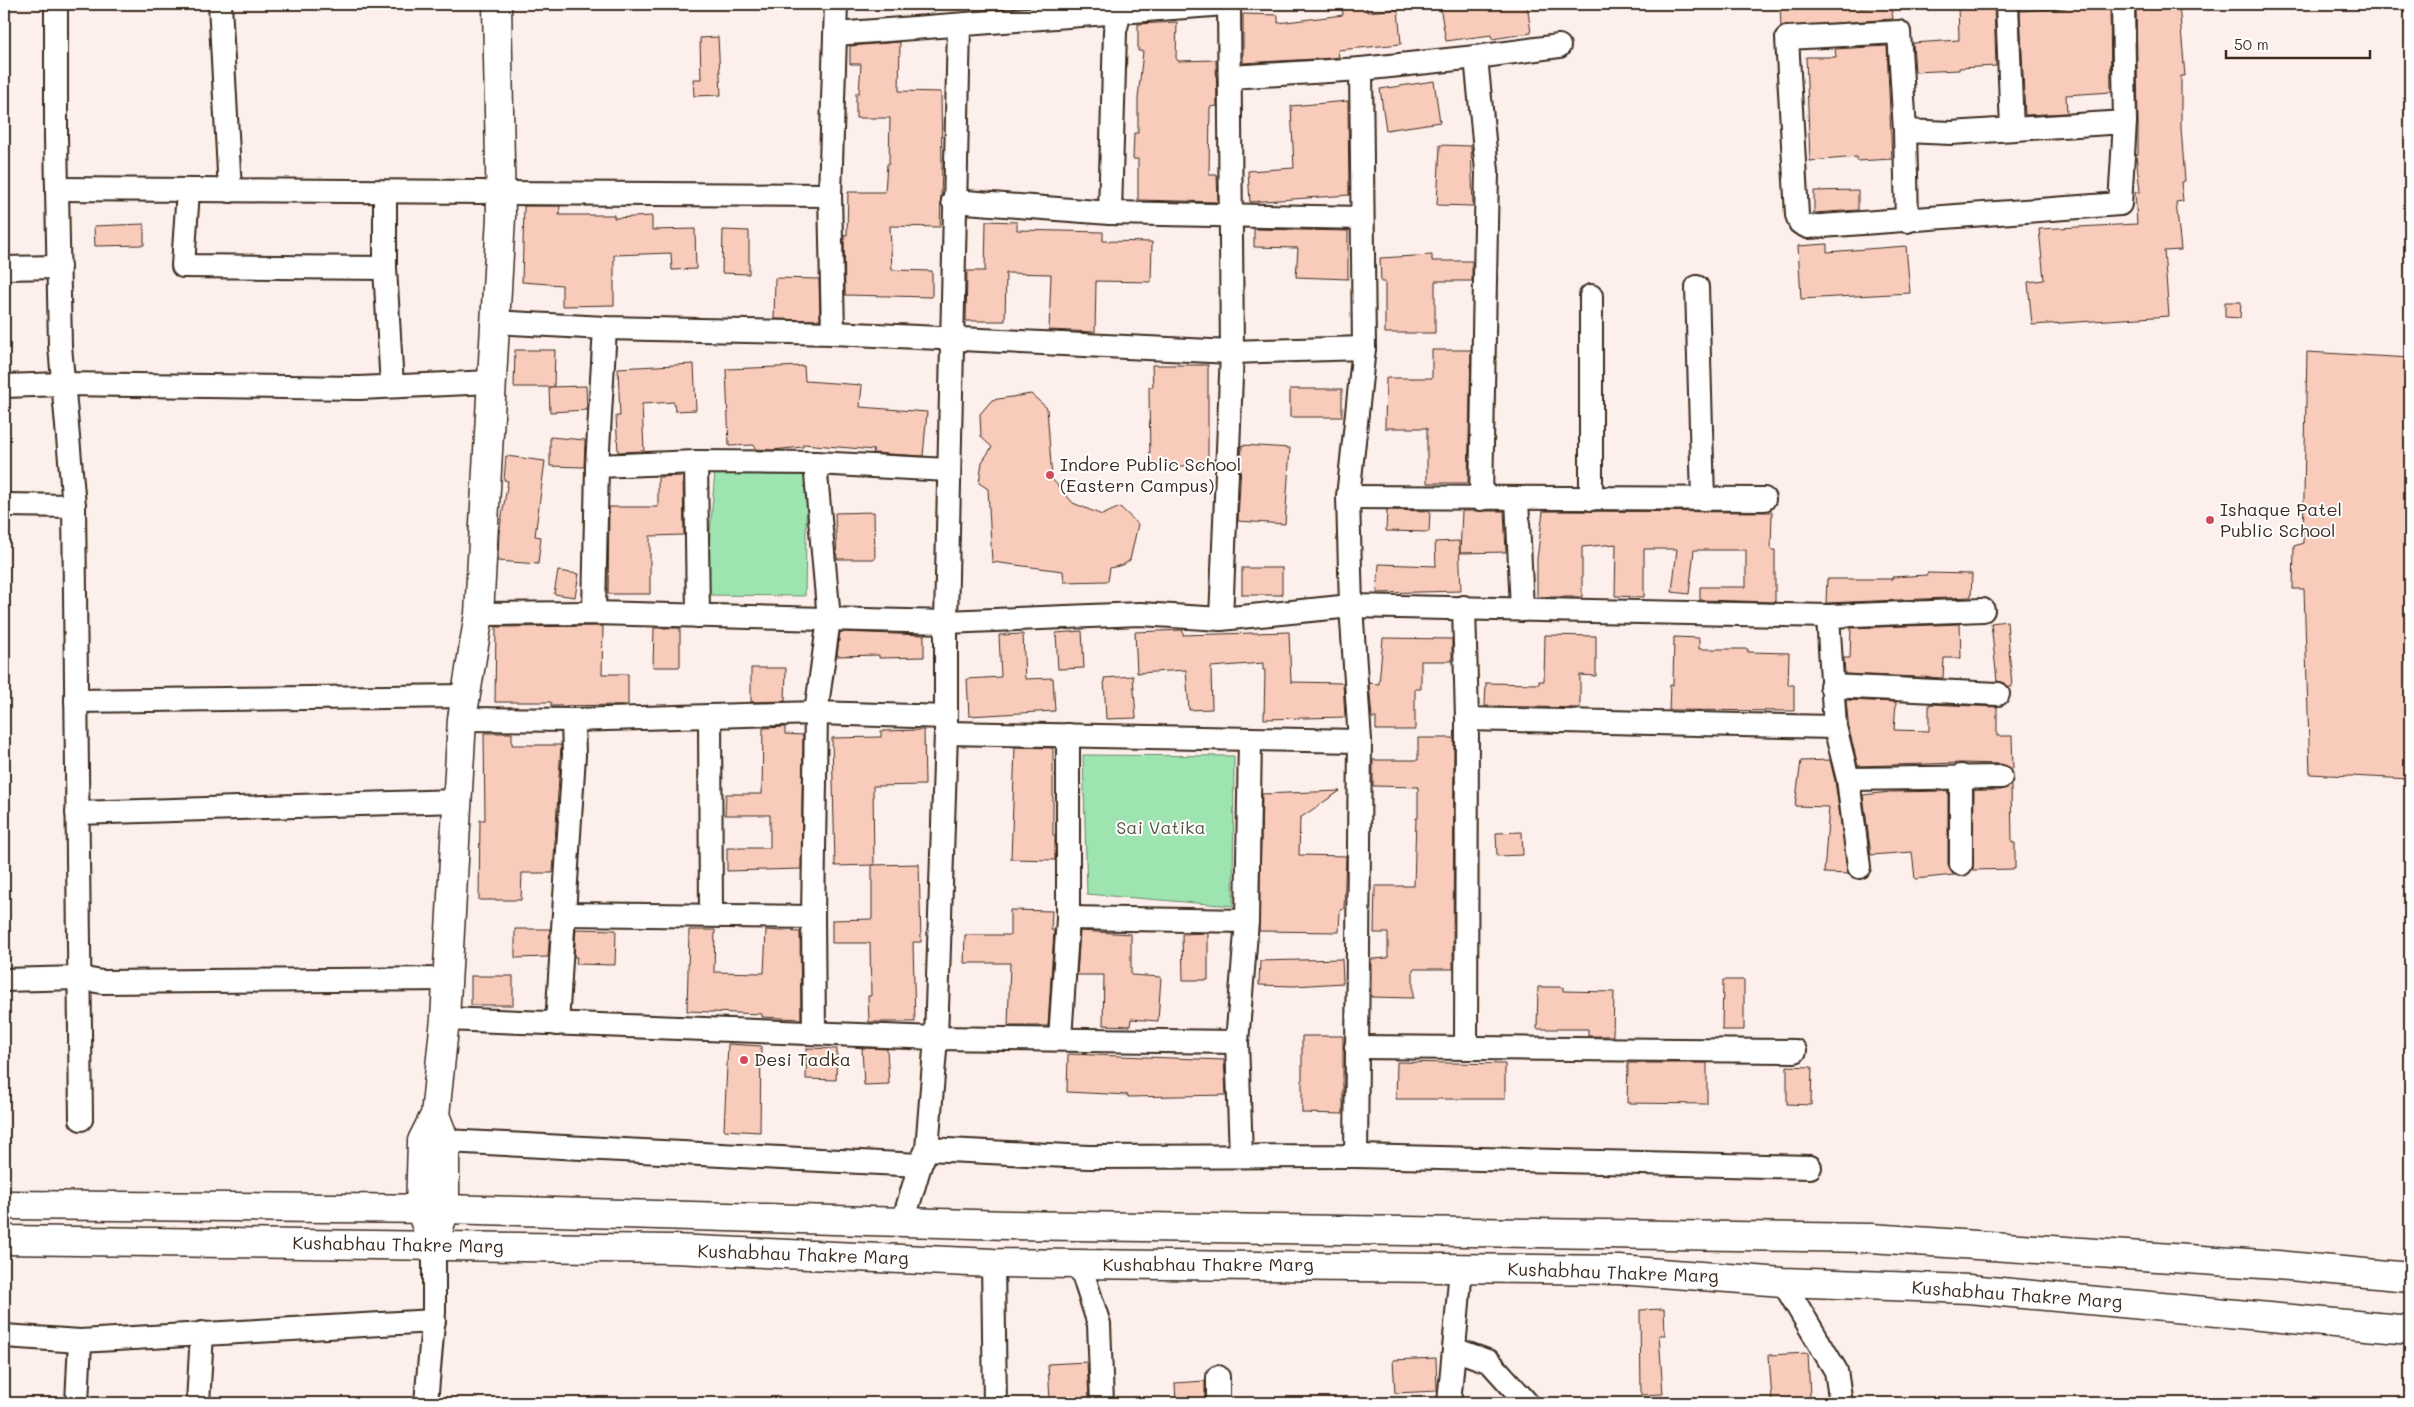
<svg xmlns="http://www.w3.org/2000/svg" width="2414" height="1407" font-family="Mali,sans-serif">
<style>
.green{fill:#9de4b1;stroke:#6c8768}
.building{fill:#f9cbbb;stroke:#3b2a1e}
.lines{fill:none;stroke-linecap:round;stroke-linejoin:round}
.minor-casing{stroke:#3b2a1e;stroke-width:26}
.tertiary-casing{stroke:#3b2a1e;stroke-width:31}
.secondary-casing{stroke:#3b2a1e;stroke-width:31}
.minor{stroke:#fff;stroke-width:22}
.tertiary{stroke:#fff;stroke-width:28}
.secondary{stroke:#fff;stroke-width:28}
.poi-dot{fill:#d1495b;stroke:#fff;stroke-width:2}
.labels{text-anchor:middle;stroke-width:4;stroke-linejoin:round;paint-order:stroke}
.poi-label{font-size:18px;fill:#3b2a1e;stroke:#fff;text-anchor:start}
.park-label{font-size:18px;fill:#545843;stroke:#fff}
.street-label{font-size:18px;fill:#3b2a1e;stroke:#fff}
</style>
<rect width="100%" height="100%" fill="#fdefeb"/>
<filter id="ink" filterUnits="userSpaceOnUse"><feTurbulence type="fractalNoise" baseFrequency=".02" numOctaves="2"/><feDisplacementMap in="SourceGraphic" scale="10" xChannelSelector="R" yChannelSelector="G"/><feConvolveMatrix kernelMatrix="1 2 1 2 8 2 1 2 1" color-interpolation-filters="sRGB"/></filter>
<g filter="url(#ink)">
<!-- green -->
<g class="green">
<polygon points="715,471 807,472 805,596 705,595"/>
<polygon points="1083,755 1234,756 1233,906 1087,894"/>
</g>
<!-- building -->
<g class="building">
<polygon points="1342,4 1366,4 1367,12 1398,9 1401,44 1338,50 1339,57 1333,58 1243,63 1243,14 1278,15 1278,23 1343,15"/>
<polygon points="1463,4 1527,4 1531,33 1492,39 1491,35 1446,41 1440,7"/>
<polygon points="1780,4 1860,4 1860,8 1891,5 1893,19 1781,27"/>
<polygon points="1958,4 1994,4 1996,66 1959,68 1959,70 1915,72 1913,43 1959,40"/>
<polygon points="2065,4 2110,4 2111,92 2066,95 2067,113 2025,115 2020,11 2065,8"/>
<polygon points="2136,4 2179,4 2185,76 2181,76 2181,128 2185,181 2181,182 2183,201 2176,202 2181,250 2164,251 2169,316 2032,325 2028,282 2044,280 2039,229 2137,224 2135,192 2140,192 2136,155 2138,154 2138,122"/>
<polygon points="1177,22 1176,58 1178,61 1216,60 1217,106 1210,107 1209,175 1217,175 1218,202 1138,200 1138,159 1133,159 1134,133 1138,133 1138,99 1143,51 1138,51 1138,24"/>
<polygon points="718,37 721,95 694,96 693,79 701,79 700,38"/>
<polygon points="900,42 899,91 941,92 942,167 940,227 890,226 892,270 932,271 932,297 845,295 844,235 847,235 848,192 885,192 887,164 889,164 890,118 856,118 856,93 859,93 861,64 850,64 850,46"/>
<polygon points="1887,46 1892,159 1857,161 1857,157 1810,161 1806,57 1836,57 1835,49"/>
<polygon points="1434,81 1440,122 1386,130 1380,89"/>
<polygon points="1348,101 1349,195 1250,202 1248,171 1294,168 1291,106"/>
<polygon points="1440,145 1471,146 1473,206 1437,205"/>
<polygon points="1858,190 1858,210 1814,213 1814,191"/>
<polygon points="524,206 560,206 559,215 614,215 614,218 652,216 652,230 695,229 696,269 672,270 671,253 614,255 614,305 562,306 562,285 522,282"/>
<polygon points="986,221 1017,222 1017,230 1103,232 1103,241 1152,242 1151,282 1096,281 1095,332 1049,330 1051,274 1006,273 1005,321 966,321 967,271 985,271"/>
<polygon points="144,224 144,245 95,246 94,226"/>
<polygon points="1254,229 1348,231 1348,279 1296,277 1298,248 1254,247"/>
<polygon points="723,230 749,231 749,274 722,273"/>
<polygon points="1827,244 1827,252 1906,246 1910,293 1801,299 1798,246"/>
<polygon points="1432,255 1432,261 1472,261 1472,281 1435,281 1435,333 1385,333 1385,282 1381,282 1380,258"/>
<polygon points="775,278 819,279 820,320 774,319"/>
<polygon points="2225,302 2241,302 2240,318 2225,317"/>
<polygon points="515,350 555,350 554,387 514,387"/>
<polygon points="1432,350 1471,350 1468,483 1427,483 1427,428 1385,428 1386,378 1432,378"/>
<polygon points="2307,352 2410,358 2410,779 2310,774 2304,589 2293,589 2294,546 2303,543"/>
<polygon points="694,364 696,410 675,411 674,402 642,404 644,451 618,452 616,416 620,416 618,368"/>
<polygon points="1152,365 1208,365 1208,466 1150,466 1149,387 1153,387"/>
<polygon points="804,366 805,381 862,385 860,407 927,412 923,456 873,453 874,450 803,444 803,447 772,450 755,449 754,445 729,446 726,369"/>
<polygon points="586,386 587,410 550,412 549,387"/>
<rect x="1290" y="389" width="52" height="28"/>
<polygon points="1031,394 1047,408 1052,479 1073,503 1102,515 1120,507 1138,524 1130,560 1123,565 1110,568 1108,581 1064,582 1063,571 992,562 988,489 979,483 982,462 992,447 981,437 980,414 992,400"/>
<polygon points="550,437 585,440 584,467 550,466"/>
<polygon points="1242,445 1290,448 1285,524 1238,521"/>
<polygon points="506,456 545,461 535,536 541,537 538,564 498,561 499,533 508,481 504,480"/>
<polygon points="683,476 684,535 650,536 650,594 608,594 609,507 658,507 658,477"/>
<polygon points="1387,510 1430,511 1429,532 1386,531"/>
<polygon points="1462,511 1504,511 1506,552 1460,553"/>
<polygon points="1543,511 1772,512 1771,550 1775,550 1775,602 1700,600 1700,587 1746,587 1746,550 1694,550 1689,594 1672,592 1677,549 1644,549 1644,597 1615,596 1616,544 1582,547 1582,597 1537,597 1537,559"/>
<polygon points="874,512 875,559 837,559 835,513"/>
<polygon points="1459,541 1461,591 1377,593 1379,564 1436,566 1435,542"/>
<rect x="1242" y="568" width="40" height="27"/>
<polygon points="558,571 579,574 575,597 554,594"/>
<polygon points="1927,573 1972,574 1971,597 1826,603 1827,579 1892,579 1892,577 1927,575"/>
<polygon points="2007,621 2012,687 2009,687 2005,683 1997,681 1991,623"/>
<polygon points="1960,624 1961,658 1944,658 1943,678 1845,674 1844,658 1850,658 1851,628"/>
<polygon points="603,626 602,674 628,674 628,705 551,706 551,702 495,702 496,627"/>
<polygon points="654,628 680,628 680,667 653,667"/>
<polygon points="1183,630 1183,635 1289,632 1291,682 1343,683 1345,717 1264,719 1265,670 1263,670 1263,663 1211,667 1212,709 1189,710 1186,670 1137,673 1135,632"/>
<polygon points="1082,631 1084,668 1058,669 1056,633"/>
<polygon points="840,632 924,635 924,657 879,658 879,655 837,656"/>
<polygon points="1023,634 1025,679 1053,678 1055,711 969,716 967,679 1001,677 999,635"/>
<polygon points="1545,635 1596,636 1596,676 1580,675 1580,708 1485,706 1486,683 1539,684 1539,681 1544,681"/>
<polygon points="1674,637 1699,638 1699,649 1748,649 1748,652 1789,653 1788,685 1794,685 1794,711 1669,710 1670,685 1673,685"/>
<polygon points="1383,638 1452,639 1452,661 1421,661 1421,689 1415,689 1415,730 1376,730 1376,718 1372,718 1369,683 1379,684"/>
<polygon points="751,668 786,668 785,701 751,702"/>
<polygon points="1133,676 1136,718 1106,719 1104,678"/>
<polygon points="1846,700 1896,702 1894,730 1929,731 1929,704 1997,707 1997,736 2012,736 2013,769 2001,764 1961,763 1858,766 1849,730"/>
<polygon points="785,727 785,734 803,735 801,869 727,871 727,848 770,848 770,815 725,815 726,794 762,794 763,728"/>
<polygon points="924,730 925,785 873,786 874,865 835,866 832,738 881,737 881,731"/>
<polygon points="484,733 512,733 512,745 561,745 553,873 522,873 521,900 479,900 480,820 485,820"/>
<polygon points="1418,738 1454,738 1453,969 1413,969 1413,998 1371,997 1371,959 1388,958 1388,933 1374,933 1375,886 1414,886 1416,818 1418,818 1418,787 1373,786 1373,760 1418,760"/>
<polygon points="1015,747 1053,748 1053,835 1055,835 1055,860 1011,859"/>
<polygon points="1830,760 1835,781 1848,874 1824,873 1829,807 1795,806 1801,761"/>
<polygon points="2011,785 2012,843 2015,843 2015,869 1973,870 1974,790 2001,790"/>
<polygon points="1340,791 1300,818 1299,855 1346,856 1344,909 1340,910 1339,932 1259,931 1262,794"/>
<polygon points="1948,791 1948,864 1954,875 1915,879 1912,852 1871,855 1863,795 1890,792"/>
<polygon points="1522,832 1523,855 1497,856 1496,833"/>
<polygon points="919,864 921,942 913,942 915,1022 869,1022 868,996 871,996 870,943 832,943 832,920 872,919 872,865"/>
<polygon points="1010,910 1052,911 1051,930 1054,930 1048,1026 1008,1026 1010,963 964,963 965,935 1010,935"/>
<polygon points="515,929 550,929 548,957 515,958"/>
<polygon points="576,929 616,930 615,965 576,964 577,957 574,957"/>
<polygon points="689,930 715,930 714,972 764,973 766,930 800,932 801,1019 762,1017 762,1014 687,1011"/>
<polygon points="1080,931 1131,934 1131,975 1161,977 1158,1021 1131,1019 1130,1026 1103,1025 1104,975 1077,975"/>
<polygon points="1208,933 1208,980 1183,980 1182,934"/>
<polygon points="1342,959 1343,983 1294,986 1259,985 1260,961"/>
<rect x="471" y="976" width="42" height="29"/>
<polygon points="1723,980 1744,980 1744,1030 1722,1030"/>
<polygon points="1538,987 1563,987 1563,991 1614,992 1613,1036 1588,1036 1588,1029 1537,1029"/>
<polygon points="1302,1036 1343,1036 1343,1114 1302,1113"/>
<polygon points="728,1044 761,1046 760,1132 724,1130"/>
<polygon points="807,1048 837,1049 836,1080 806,1079"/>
<polygon points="862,1048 887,1049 889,1084 864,1085"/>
<polygon points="1068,1054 1224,1060 1226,1095 1128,1097 1128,1095 1067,1092"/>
<polygon points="1397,1062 1505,1064 1505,1099 1396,1099"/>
<polygon points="1628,1063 1707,1063 1707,1104 1627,1103"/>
<polygon points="1787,1066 1812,1067 1811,1105 1787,1104"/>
<polygon points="1664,1309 1665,1335 1659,1335 1663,1394 1641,1395 1640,1310"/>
<polygon points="1808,1353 1810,1398 1772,1401 1769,1355"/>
<polygon points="1436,1358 1437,1391 1395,1393 1393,1360"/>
<polygon points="1087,1362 1089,1399 1050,1401 1048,1364"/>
<polygon points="1205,1381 1205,1403 1176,1403 1175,1383"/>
</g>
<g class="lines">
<defs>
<g id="minor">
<polyline points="56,4 56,137 60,346 74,506 81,1119"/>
<polyline points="220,4 230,191"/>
<polyline points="2007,4 2012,129"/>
<polyline points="2123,4 2125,122"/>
<polygon points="1899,32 1905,131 1951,133 2125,122 2120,204 1808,227 1800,223 1797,215 1787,38"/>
<polyline points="836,34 1225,4"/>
<polyline points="1476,57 1559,46"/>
<polyline points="1230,77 1361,69 1476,57 1487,171 1481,499"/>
<polyline points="1905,131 1907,221"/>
<polyline points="57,189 483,192"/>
<polyline points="188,190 183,266 385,268 385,192"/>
<polyline points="500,193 830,195"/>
<polyline points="953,201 1110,213 1362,218"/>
<polyline points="1110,213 1115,31 1120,12"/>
<polyline points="4,268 59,267"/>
<polyline points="385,268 392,386"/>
<polyline points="1697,287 1703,499"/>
<polyline points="494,322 605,328 833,333 1232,352 1364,348"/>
<polyline points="833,333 830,195 836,4"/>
<polyline points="4,386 63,384 359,388 491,382"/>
<polyline points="696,462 698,616"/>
<polyline points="597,466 696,462 815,463 948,470"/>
<polyline points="1348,497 1764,499"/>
<polyline points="1517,499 1522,610"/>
<polyline points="1591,499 1591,296"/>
<polyline points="4,505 74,506"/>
<polyline points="1464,607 1467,719 1466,1048"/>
<polyline points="594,613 597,466 605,328"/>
<polyline points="479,614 594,613 946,622 1140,614 1221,619 1351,606 1828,616 1983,610"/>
<polyline points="1828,616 1835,727"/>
<polyline points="1221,619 1232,352 1229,4"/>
<polyline points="1831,686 1998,694"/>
<polyline points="76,701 466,696"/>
<polyline points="710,716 711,915"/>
<polyline points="462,719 573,720 816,713 946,717"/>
<polyline points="1467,719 1835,727 1848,779 1859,867"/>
<polyline points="946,733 1360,741 1351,606 1348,497 1364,348 1361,69"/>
<polyline points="1848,779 2001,777"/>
<polyline points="77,813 457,801"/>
<polyline points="1961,864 1961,776"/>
<polyline points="564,914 813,917"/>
<polyline points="1068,918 1247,921"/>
<polyline points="4,980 79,978 102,982 447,979"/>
<polyline points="445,1019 936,1038 1237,1042"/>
<polyline points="557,1024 574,755 573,720"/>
<polyline points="814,1032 813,917 816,713 829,619 815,463"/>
<polyline points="1060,1039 1068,918 1068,735"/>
<polyline points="1356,1047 1795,1051"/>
<polyline points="445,1141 920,1165"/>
<polyline points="927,1149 1088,1157 1356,1156 1360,741"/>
<polyline points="1241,1156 1237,1042 1247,921 1250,739"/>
<polyline points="1356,1156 1810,1167"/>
<polyline points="903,1222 920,1165 927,1149 936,1038 946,733 946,622 959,25"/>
<polyline points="993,1263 995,1403"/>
<polyline points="1080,1265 1099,1324 1102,1403"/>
<polyline points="1461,1268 1454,1349 1490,1362 1527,1403"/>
<polyline points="1783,1282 1836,1371 1841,1403"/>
<polyline points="4,1336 80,1341 434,1321"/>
<polyline points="1218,1377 1218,1403"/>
<polyline points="77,1403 80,1341"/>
<polyline points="198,1403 202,1333"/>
<polyline points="426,1403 434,1312 434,1246"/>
<polyline points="1449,1403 1454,1349"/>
</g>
<g id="tertiary">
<polyline points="435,1115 445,1141 445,1209 438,1231"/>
<polyline points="434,1246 420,1209 422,1141 435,1115 445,1019 462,719 479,614 501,217 497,4"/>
</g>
<g id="secondary">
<polyline points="4,1205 445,1209 1008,1225 1871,1238 2277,1265 2410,1277"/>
<polyline points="4,1240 673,1249 993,1263 1619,1270 1783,1282 1969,1289 2410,1330"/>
</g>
</defs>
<!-- minor casing -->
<use href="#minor" class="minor-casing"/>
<!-- tertiary casing -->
<use href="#tertiary" class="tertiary-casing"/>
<!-- secondary casing -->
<use href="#secondary" class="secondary-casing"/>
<!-- minor -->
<use href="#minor" class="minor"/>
<!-- tertiary -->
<use href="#tertiary" class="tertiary"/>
<!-- secondary -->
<use href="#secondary" class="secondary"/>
</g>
</g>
<!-- markers -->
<g class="poi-dot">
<circle cx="1050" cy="475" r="5"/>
<circle cx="2210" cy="520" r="5"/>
<circle cx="744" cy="1060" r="5"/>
</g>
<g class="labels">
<!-- poi labels -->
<g class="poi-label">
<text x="1060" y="471">Indore Public School<tspan x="1060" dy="21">(Eastern Campus)</tspan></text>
<text x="2220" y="516">Ishaque Patel<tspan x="2220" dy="21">Public School</tspan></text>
<text x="754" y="1066">Desi Tadka</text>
</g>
<!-- park labels -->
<g class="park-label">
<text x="1161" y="834">Sai Vatika</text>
</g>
<!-- street labels -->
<g class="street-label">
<text transform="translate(398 1245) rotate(1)" y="6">Kushabhau Thakre Marg</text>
<text transform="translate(803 1255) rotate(2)" y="6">Kushabhau Thakre Marg</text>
<text x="1208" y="1271">Kushabhau Thakre Marg</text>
<text transform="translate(1613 1273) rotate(2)" y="6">Kushabhau Thakre Marg</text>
<text transform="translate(2017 1295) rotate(4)" y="6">Kushabhau Thakre Marg</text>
</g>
</g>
<!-- margin -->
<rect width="2414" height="1407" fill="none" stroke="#fff" stroke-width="20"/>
<rect x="10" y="10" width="2394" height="1387" fill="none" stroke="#3b2a1e" stroke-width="2" filter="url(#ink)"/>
<!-- scale -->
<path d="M2226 50v8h144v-8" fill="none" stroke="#3b2a1e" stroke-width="2.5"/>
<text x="2234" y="50" font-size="15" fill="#3b2a1e" stroke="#ffffff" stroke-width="4" paint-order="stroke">50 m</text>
</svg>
